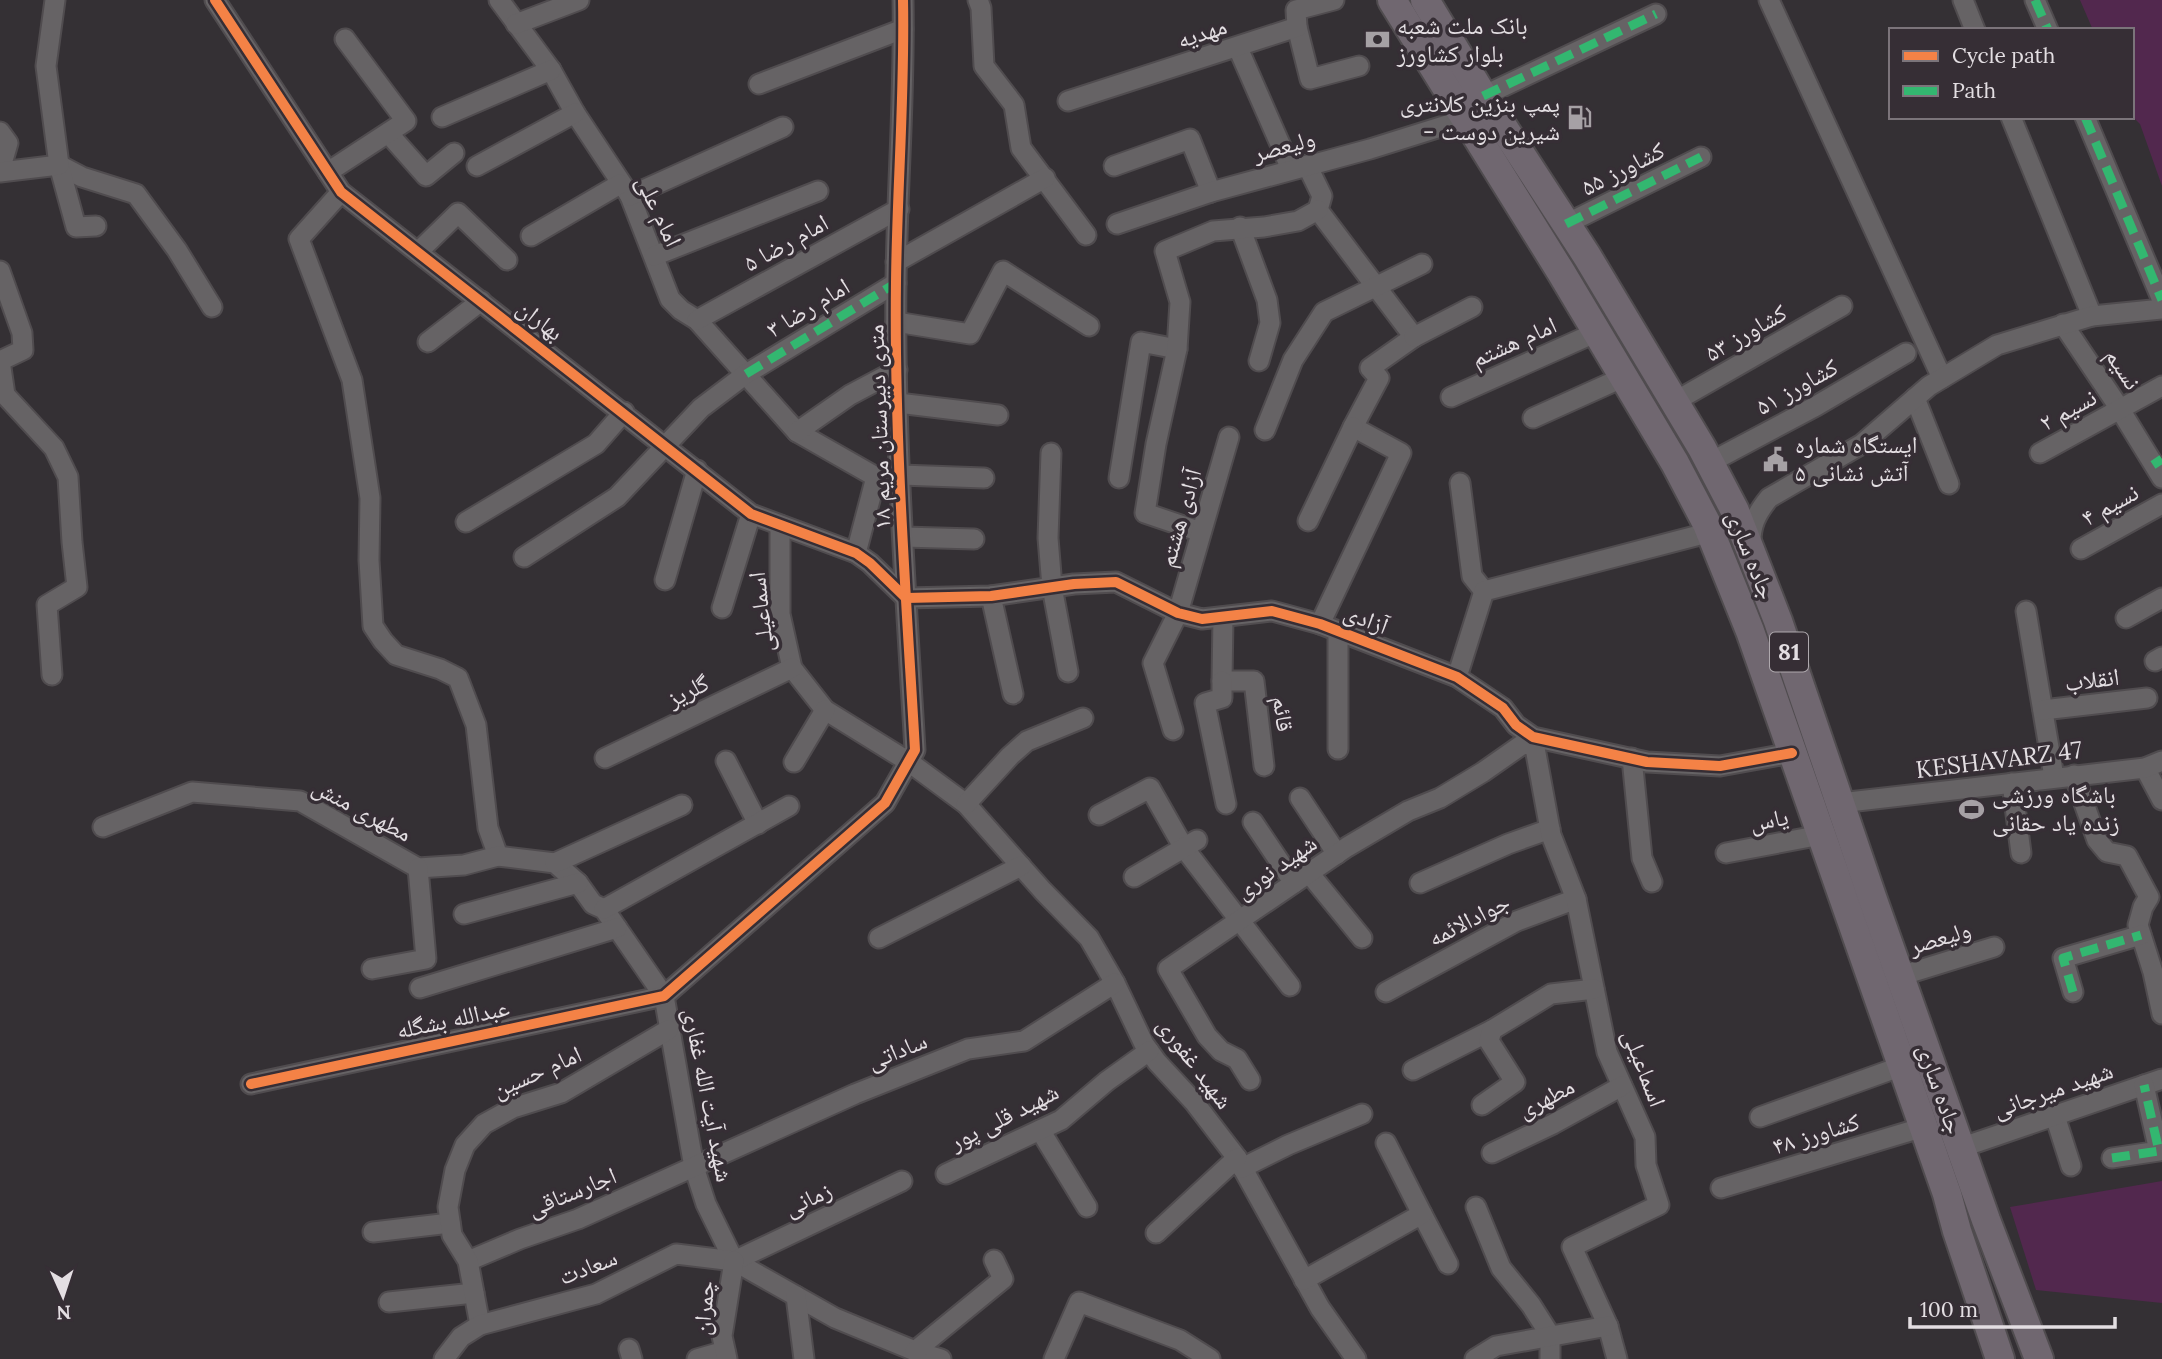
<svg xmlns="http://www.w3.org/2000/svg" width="2162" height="1359" font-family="Lora,'Noto Naskh Arabic',serif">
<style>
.green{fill:#52284e}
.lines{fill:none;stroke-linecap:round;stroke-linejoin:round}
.minor-casing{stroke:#504c4f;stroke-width:23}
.highway-casing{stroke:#504c4f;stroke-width:32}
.minor{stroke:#666365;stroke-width:19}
.highway{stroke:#706770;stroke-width:28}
.quiet{stroke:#33b770;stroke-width:9;stroke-dasharray:18 9;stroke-linecap:butt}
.cycleway-casing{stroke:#362e35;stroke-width:15}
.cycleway{stroke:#f48246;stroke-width:10}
.labels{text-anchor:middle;stroke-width:7;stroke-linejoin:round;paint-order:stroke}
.shield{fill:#362e35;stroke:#afa9ae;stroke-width:2}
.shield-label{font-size:23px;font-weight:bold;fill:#e3dee2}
.poi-label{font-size:24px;fill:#e3dee2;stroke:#362e35;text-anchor:start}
.street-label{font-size:24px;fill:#e3dee2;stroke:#362e35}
</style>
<rect width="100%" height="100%" fill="#343034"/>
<!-- green -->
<g class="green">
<polygon points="2080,0 2162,0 2162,186 2140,124 2132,116 2132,30 2093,30"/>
<polygon points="2162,1181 2162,1303 2036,1290 2010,1207"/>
</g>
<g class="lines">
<defs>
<g id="minor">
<polyline points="215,0 341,192 751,514 856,553 870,563 906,598 991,596 1074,584 1116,582 1178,613 1202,619 1272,611 1320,624 1457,677 1503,708 1516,725 1533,737 1647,762 1720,766 1792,753"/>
<polyline points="499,0 551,70 575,113 630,196 670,299 681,310 697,320 797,432 876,477 856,553"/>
<polyline points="978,0 981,8 984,66 1014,105 1021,148 1086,235"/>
<polyline points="1769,0 1942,378"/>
<polyline points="1963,0 1975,30"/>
<polyline points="2035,0 2048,30"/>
<polyline points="516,24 579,0"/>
<polyline points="1297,27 1310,79 1359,66"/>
<polyline points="1238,48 1291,169"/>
<polyline points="759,84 903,29"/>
<polyline points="1483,96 1656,14"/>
<polyline points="1068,101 1297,27 1296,10 1334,0"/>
<polyline points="442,117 551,70"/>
<polyline points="2011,117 2092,316"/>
<polyline points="2085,117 2162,300"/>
<polyline points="0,132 8,143 0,171"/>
<polyline points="388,133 426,176 454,153"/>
<polyline points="59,165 82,177 136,194 177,250 212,307"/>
<polyline points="59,165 76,227 96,226"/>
<polyline points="1307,165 1322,196 1318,210 1414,337 1370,368 1379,378 1353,427 1401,453 1320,624"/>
<polyline points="477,166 575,113"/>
<polyline points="1114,166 1190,139 1211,192"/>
<polyline points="0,172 59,165 46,66 55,0"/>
<polyline points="328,172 406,121 345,39"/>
<polyline points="341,192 299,239 352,380 370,498 369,560 373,626 383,641 396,655 440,669 458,678 476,725 488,828 498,856"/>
<polyline points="630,196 783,127"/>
<polyline points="1117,224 1211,192 1370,149 1466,119"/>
<polyline points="1566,224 1701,157"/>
<polyline points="1240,227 1267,300 1270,323 1259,361"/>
<polyline points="531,236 620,184"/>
<polyline points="418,252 458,213 507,260"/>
<polyline points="654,256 818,191"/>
<polyline points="896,262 1045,178"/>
<polyline points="0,271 22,333 23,350 0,361 5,395 54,448 68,477 72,542 77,587 47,605 52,675"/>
<polyline points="697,320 899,209"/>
<polyline points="896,322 970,334 1003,271 1089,326"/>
<polyline points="2063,324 2116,403 2162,478"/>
<polyline points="1414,337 1472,307"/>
<polyline points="428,342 481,301"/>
<polyline points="1451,397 1597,332"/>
<polyline points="1915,398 1949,484"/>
<polyline points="1674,402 1842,306"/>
<polyline points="898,403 998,415"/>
<polyline points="1533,418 1624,377"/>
<polyline points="1265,430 1293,360 1324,312 1422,264"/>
<polyline points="797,432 850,395 897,370"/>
<polyline points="1051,453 1048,538 1052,587 1068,672"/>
<polyline points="2040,453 2162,386"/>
<polyline points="1709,463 1816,406 1906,353"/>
<polyline points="901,475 984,478"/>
<polyline points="1119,478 1141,342 1177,349"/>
<polyline points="1460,483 1472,576 1484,591"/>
<polyline points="1308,521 1353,427"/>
<polyline points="466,522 596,444 624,412"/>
<polyline points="780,525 780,614 792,668 825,710 909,762 966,804 1043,891 1089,938 1115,983 1144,1044 1157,1062 1194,1102 1237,1158 1320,1308 1356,1359"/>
<polyline points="1201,532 1145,513 1156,444 1177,349 1180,302 1165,251 1213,231 1264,227 1298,221 1318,210"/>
<polyline points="904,537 974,539"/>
<path d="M 1751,547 C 1750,526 1756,514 1769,498 L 1862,444 L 1929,386 L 1997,345 L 2092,316 L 2162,309"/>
<polyline points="2081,549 2162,504"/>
<polyline points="524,557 617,497 701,408 746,374 896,283"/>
<polyline points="665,580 697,470"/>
<polyline points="991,596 1013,694"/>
<polyline points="722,608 751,514"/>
<polyline points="2026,611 2054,777"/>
<polyline points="1223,617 1222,681 1254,681 1264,766"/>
<polyline points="2126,618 2162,598"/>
<polyline points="2155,661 2162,657"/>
<polyline points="1457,677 1484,591 1711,532"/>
<polyline points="1222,681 1222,698 1205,703 1226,804"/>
<polyline points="2043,710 2147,698"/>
<polyline points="1173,730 1153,663 1178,613 1229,437"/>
<polyline points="1338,749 1338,631"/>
<polyline points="605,758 792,668"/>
<polyline points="1632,758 1642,858 1652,882"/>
<polyline points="726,761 758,824"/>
<polyline points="794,762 825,710"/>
<polyline points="2145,768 2162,800"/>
<polyline points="2074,775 2097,840 2107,852 2127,856 2149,897 2143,907 2138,925 2153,972 2162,1014"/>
<polyline points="2012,783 2021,853"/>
<polyline points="1300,798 1337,854"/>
<polyline points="1840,803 2145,768 2162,761"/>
<polyline points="966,804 1010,756 1027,741 1083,718"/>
<polyline points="1099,815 1150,788 1184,848 1290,986"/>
<polyline points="1253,822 1294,883"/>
<polyline points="103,827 192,792 300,801 418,868 464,865 498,856 555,863 578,883 593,904 604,909 664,996 694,1167 706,1204 734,1261 835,1318 915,1351 941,1359"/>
<polyline points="1726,853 1821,835"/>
<polyline points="555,863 682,805"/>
<polyline points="1309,873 1362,938"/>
<polyline points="1134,877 1197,840"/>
<polyline points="1420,883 1508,844 1550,829"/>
<polyline points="604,909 789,806"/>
<polyline points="464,914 578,883"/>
<polyline points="879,938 1021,866"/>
<polyline points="372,969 426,959 418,868"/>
<polyline points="1900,976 1994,947"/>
<polyline points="420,988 617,928"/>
<polyline points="1386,992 1517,921 1576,899"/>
<polyline points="2073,992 2063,958 2141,935"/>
<polyline points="1413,1070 1492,1030"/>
<polyline points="1250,1080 1237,1059 1221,1051 1207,1036 1168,969 1347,847 1408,811 1440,798 1483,772 1533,737 1551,835 1576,899 1607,1052 1645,1137 1646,1165 1659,1205 1572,1247 1608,1326 1617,1359"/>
<path d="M 251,1084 L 664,996 L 885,803 L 915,750 C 906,594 894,438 896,282 C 897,188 905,94 903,0"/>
<polyline points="1482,1105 1515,1082 1489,1041 1492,1030 1551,994 1594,989"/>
<polyline points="2055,1116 2071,1166"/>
<polyline points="1760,1117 1902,1066"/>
<polyline points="1040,1130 1087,1207"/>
<polyline points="1960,1148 2162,1079"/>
<polyline points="1492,1153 1553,1124 1622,1086"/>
<polyline points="2112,1158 2159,1151 2144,1085"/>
<polyline points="1242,1168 1288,1145 1362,1114"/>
<polyline points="946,1174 1061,1120 1107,1081 1149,1051"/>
<polyline points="1721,1188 1924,1127"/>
<polyline points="1476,1207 1501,1268 1531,1305 1550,1335 1550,1359"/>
<polyline points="1422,1214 1448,1264"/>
<polyline points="373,1232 450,1223"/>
<polyline points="1156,1233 1237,1158"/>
<polyline points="468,1261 520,1239 578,1219 855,1094 968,1049 1024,1041 1115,983"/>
<polyline points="734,1261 902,1181"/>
<polyline points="1304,1280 1422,1214 1386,1143"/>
<polyline points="796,1296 804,1359"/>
<polyline points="389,1302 474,1293"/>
<polyline points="480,1325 468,1261 452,1235 448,1207 455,1170 465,1145 484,1124 513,1108 561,1093 668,1030"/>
<polyline points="629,1349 632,1359"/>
<polyline points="915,1351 1003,1279 994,1260"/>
<polyline points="444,1359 461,1337 480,1325 596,1294 676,1254 734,1261"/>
<polyline points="697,1359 725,1351"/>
<polyline points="727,1359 722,1336 734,1261"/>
<polyline points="1054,1359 1079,1302 1180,1340 1210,1359"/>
<polyline points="1475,1359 1496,1346 1608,1326"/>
</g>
<g id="highway">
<polyline points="1392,0 1561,272 1675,463 1707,524 1750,631 1947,1194 1957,1231 2000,1359"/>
<polyline points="1425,0 1483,96 1587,256 1702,448 1735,511 1778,621 1872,897 1986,1220 2039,1359"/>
</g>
</defs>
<!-- minor casing -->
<use href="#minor" class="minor-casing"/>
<!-- highway casing -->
<use href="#highway" class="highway-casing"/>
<!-- minor -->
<use href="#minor" class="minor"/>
<!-- highway -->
<use href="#highway" class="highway"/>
<!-- quiet -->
<g class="quiet">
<polyline points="2035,0 2048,30"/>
<polyline points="1483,96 1656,14"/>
<polyline points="2085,117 2162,300"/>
<polyline points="1566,224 1701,157"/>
<polyline points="746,374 896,283"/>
<polyline points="2153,465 2162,459"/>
<polyline points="2073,992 2063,958 2141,935"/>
<polyline points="2112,1158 2159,1151 2144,1085"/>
</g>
<defs>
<g id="cycleway">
<polyline points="215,0 341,192 751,514 856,553 870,563 906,598 991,596 1074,584 1116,582 1178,613 1202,619 1272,611 1320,624 1457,677 1503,708 1516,725 1533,737 1647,762 1720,766 1792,753"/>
<path d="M 251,1084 L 664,996 L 885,803 L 915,750 C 906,594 894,438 896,282 C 897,188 905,94 903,0"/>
</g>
</defs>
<!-- cycleway casing -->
<use href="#cycleway" class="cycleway-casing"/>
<!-- cycleway -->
<use href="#cycleway" class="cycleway"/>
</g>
<!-- icons -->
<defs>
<symbol id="bank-bare" viewBox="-9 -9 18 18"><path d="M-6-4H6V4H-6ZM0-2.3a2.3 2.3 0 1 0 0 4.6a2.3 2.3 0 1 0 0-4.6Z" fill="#a6a1a5" stroke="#362e35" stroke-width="2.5" paint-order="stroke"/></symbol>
<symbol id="fuel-bare" viewBox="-9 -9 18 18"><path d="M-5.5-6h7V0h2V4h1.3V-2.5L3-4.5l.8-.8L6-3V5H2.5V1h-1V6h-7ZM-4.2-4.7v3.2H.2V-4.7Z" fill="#a6a1a5" stroke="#362e35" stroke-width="2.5" paint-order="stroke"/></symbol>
<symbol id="civic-bare" viewBox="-9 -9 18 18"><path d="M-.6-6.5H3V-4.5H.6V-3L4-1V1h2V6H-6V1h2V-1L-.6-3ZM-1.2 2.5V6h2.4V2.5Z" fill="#a6a1a5" stroke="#362e35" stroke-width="2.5" paint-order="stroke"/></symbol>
<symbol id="stadium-bare" viewBox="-9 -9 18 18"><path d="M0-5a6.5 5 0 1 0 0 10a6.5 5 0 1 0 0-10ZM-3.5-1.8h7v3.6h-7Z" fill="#a6a1a5" stroke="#362e35" stroke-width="2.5" paint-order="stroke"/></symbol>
</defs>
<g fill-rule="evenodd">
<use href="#bank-bare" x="1360" y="22" width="35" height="35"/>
<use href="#fuel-bare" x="1562" y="100" width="35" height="35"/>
<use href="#civic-bare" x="1758" y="442" width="35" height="35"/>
<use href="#stadium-bare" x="1954" y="792" width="35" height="35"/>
</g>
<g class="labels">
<!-- shield labels -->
<rect class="shield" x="1770" y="632.5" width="38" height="39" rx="5"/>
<g class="shield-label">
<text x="1789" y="660">81</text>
</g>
<!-- poi labels -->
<g class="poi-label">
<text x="1397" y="34">بانک ملت شعبه<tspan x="1397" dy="28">بلوار کشاورز</tspan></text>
<text x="1560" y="112" text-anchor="end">پمپ بنزین کلانتری<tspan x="1560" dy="28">- شیرین دوست</tspan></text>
<text x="1795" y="453">ایستگاه شماره<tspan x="1795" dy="28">۵ آتش نشانی</tspan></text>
<text x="1992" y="803">باشگاه ورزشی<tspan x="1992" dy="28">زنده یاد حقانی</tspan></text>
</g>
<!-- street labels -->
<g class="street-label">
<text transform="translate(1202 33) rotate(-18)" y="8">مهدیه</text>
<text transform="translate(1284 146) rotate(-15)" y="8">ولیعصر</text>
<text transform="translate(1623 169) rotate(-27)" y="8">کشاورز ۵۵</text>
<text transform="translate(659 211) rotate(65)" y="8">امام علی</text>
<text transform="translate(786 243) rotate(-29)" y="8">امام رضا ۵</text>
<text transform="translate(808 308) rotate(-31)" y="8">امام رضا ۳</text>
<text transform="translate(540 320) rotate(38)" y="8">بهاران</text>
<text transform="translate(1746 333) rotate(-30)" y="8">کشاورز ۵۳</text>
<text transform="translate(1514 342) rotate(-24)" y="8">امام هشتم</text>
<text transform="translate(2123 369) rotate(57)" y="8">نسیم</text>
<text transform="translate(1797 387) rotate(-29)" y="8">کشاورز ۵۱</text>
<text transform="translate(2068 410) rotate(-29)" y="8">نسیم ۲</text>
<text transform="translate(879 427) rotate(-92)" y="8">۱۸ متری دبیرستان مریم</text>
<text transform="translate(2110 505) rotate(-29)" y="8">نسیم ۴</text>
<text transform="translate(1180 518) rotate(-74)" y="8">آزادی هشتم</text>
<text transform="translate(1751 555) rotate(68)" y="8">جاده ساری</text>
<text transform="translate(761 612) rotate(-96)" y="8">اسماعیلی</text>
<text transform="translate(1366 619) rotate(21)" y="8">آزادی</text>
<text transform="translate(2092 680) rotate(-7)" y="8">انقلاب</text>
<text transform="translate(688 691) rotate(-26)" y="8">گلریز</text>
<text transform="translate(1283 714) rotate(83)" y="8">قائم</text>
<text transform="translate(1999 760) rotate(-7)" y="8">KESHAVARZ 47</text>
<text transform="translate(362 810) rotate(28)" y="8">مطهری منش</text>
<text transform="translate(1769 820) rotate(-11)" y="8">یاس</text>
<text transform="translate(1276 867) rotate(-35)" y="8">شهید نوری</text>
<text transform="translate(1469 920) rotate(-27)" y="8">جوادالائمه</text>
<text transform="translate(1940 938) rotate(-17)" y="8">ولیعصر</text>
<text transform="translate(453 1019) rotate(-12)" y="8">عبدالله بشگله</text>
<text transform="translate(897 1051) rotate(-22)" y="8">ساداتی</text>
<text transform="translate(1195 1063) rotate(53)" y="8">شهید غفوری</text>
<text transform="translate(1644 1068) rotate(69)" y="8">اسماعیلی</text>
<text transform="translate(537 1072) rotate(-24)" y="8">امام حسین</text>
<text transform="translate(1940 1089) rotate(71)" y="8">جاده ساری</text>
<text transform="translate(2053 1090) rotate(-19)" y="8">شهید میرجانی</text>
<text transform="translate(708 1095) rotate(79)" y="8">شهید آیت الله غفاری</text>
<text transform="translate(1546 1098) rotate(-27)" y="8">مطهری</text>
<text transform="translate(1004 1117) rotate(-27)" y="8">شهید قلی پور</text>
<text transform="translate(1816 1134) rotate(-17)" y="8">کشاورز ۴۸</text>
<text transform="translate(572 1192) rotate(-22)" y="8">اجارستاقی</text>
<text transform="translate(808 1199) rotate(-25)" y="8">زمانی</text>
<text transform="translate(588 1267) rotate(-21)" y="8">سعادت</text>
<text transform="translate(704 1308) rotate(-85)" y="8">چمران</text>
</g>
</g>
<!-- legend -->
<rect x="1889" y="28" width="245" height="91" fill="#362e35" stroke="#7b747a" stroke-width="2"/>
<rect x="1903" y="51" width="35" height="10" fill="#f48246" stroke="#7b747a" stroke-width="2"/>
<text x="1952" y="63" font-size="21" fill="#e3dee2">Cycle path</text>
<rect x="1903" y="86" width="35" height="10" fill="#33b770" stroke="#7b747a" stroke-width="2"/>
<text x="1952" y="98" font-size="21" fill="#e3dee2">Path</text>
<!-- north arrow -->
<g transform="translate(63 1296) rotate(177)" stroke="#362e35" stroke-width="5" paint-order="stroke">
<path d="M0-5L12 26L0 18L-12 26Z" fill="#e3dee2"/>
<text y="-10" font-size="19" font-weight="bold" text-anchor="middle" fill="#e3dee2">N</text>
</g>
<!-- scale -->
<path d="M1910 1317v10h205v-10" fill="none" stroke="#e3dee2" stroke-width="3.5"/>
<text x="1920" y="1317" font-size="21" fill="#e3dee2" stroke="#362e35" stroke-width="5" paint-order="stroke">100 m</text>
</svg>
